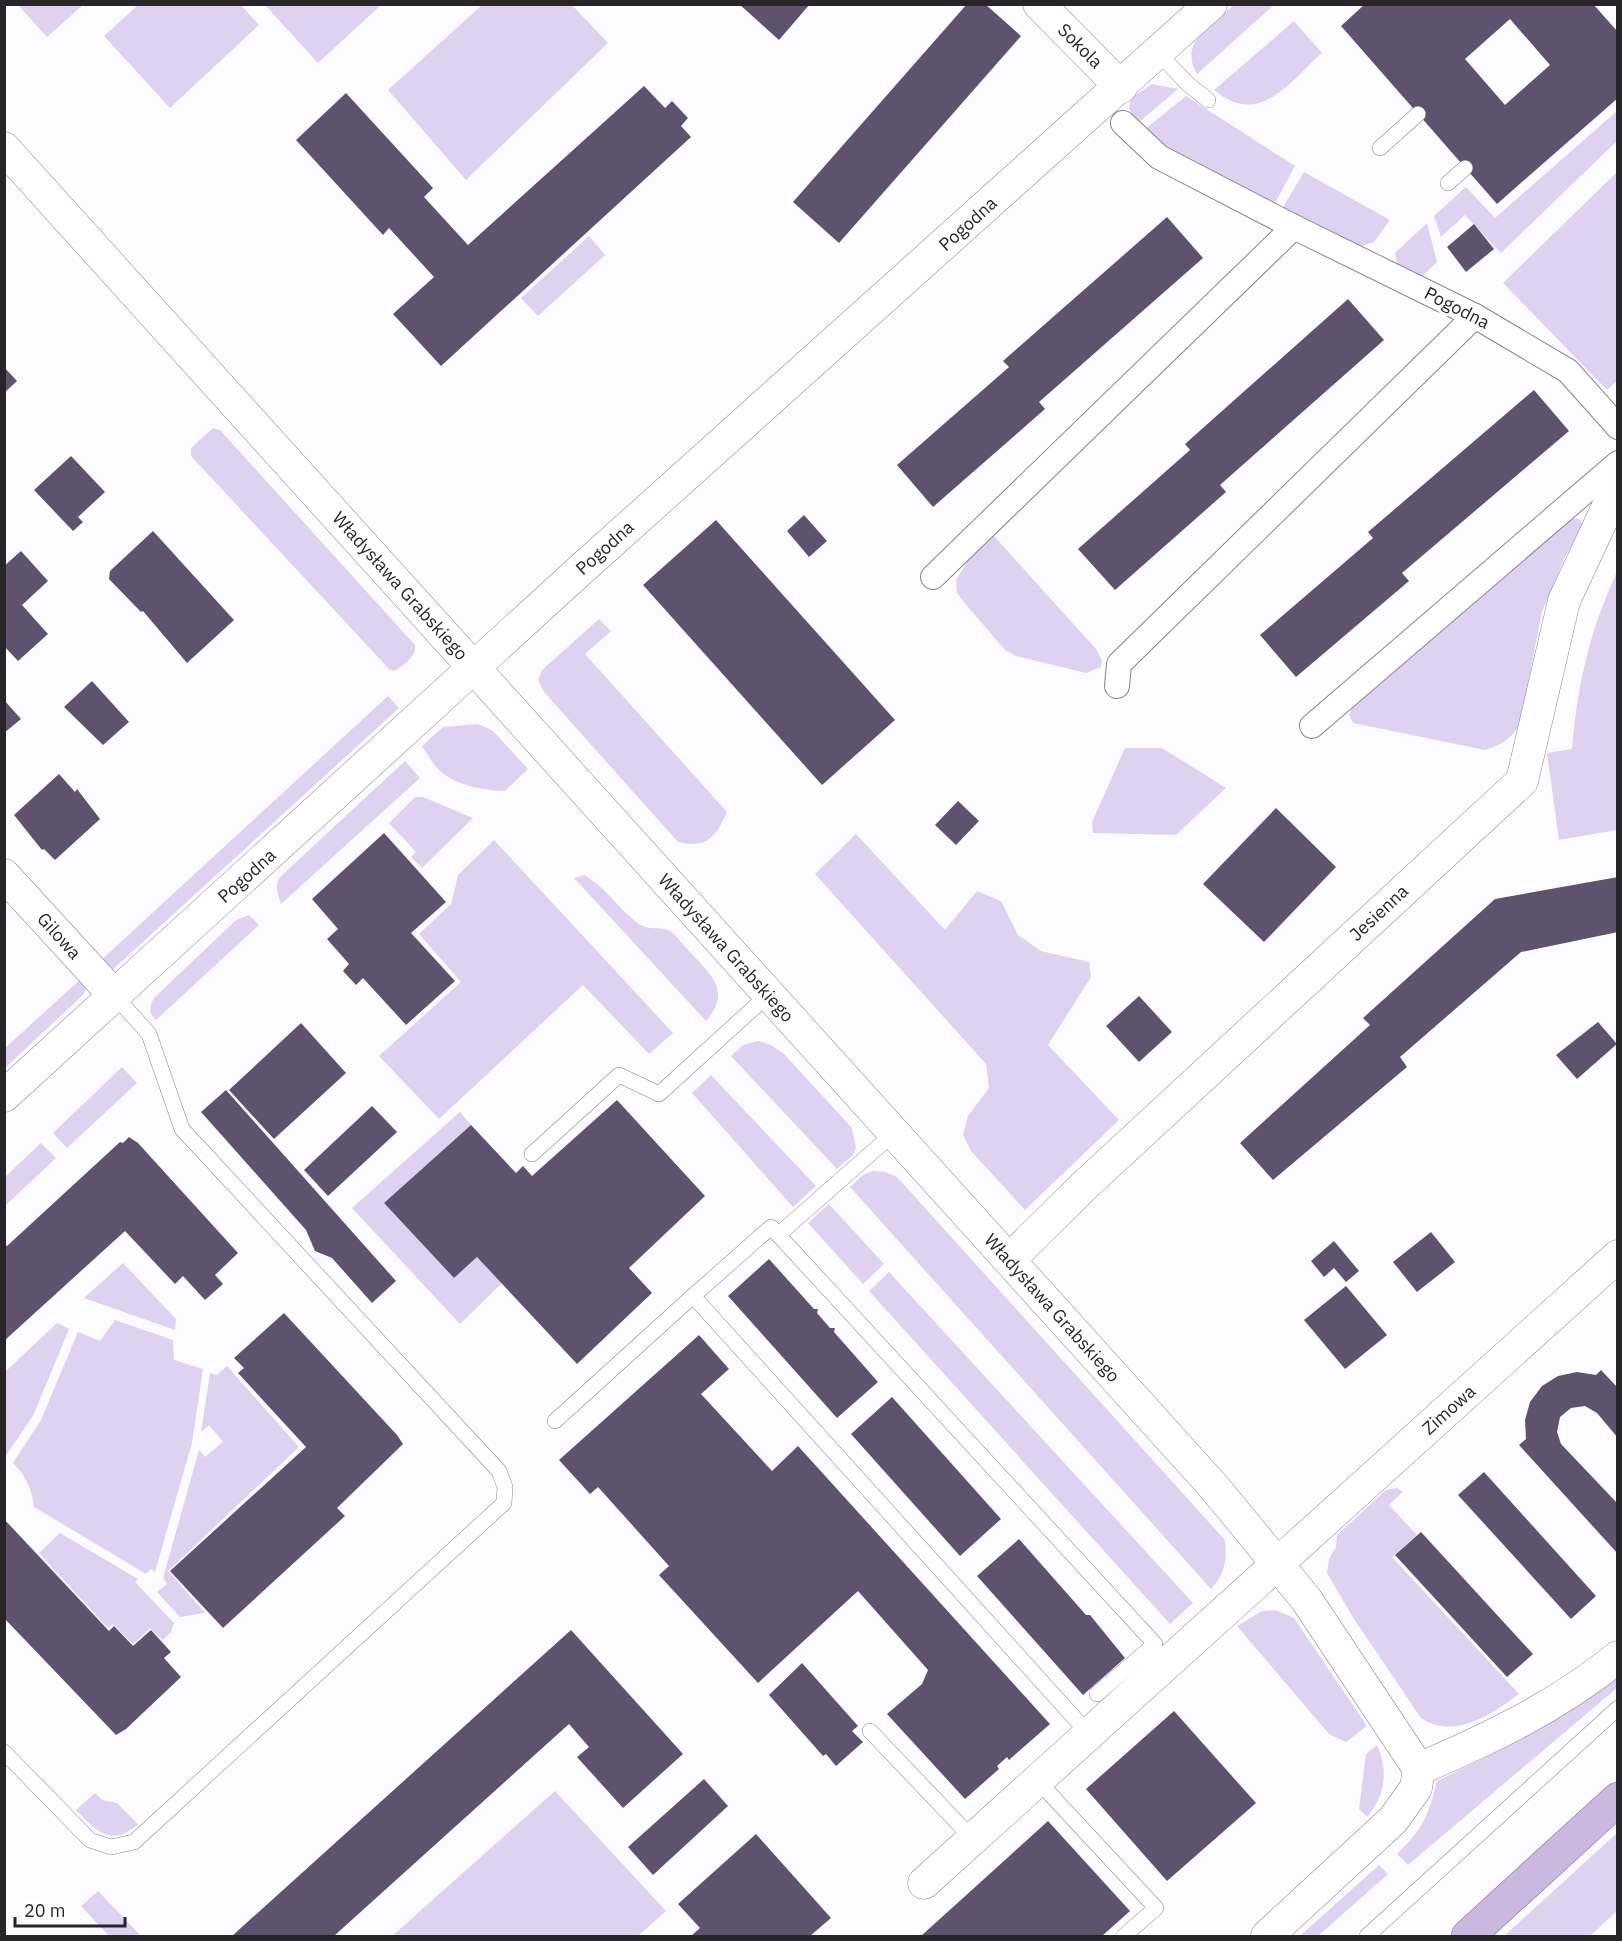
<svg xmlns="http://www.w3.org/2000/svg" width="1622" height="1941" font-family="'IBM Plex Sans',sans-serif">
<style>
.green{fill:#dfd1f0}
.building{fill:#5e526e;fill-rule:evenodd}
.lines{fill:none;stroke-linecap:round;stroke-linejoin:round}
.service-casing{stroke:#88848d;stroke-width:16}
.pedestrian-casing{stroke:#88848d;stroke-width:26}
.minor-casing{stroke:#88848d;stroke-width:33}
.primary-casing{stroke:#7c6694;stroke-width:34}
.service{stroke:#fff;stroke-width:15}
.pedestrian{stroke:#fff;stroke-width:24}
.minor{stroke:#fff;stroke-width:32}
.primary{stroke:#cbb8e1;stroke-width:33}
.labels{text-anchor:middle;stroke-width:6;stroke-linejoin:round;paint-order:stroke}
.street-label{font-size:18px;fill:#272529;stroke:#fff}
</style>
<rect width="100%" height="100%" fill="#fcfbff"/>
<!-- green -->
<g class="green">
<polygon points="139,4 241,5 259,25 170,108 104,36"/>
<polygon points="18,5 83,5 47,37"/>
<polygon points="265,5 381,5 318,63"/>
<polygon points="482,5 572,5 608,43 466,180 388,90"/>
<path d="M 1234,5 L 1274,5 L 1197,74 C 1178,42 1212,24 1234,5 Z"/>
<path d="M 1294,21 L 1322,53 C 1288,83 1260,128 1214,90 Z"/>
<polygon points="1152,84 1178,89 1138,123 1129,109 1131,98"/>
<polygon points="1186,96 1295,166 1274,205 1166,150 1144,130"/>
<polygon points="1617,111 1617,141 1501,253 1465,215 1441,237 1434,216 1466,187 1495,218"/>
<polygon points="1304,172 1390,220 1374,242 1359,247 1282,209"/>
<polygon points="1617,172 1618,380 1607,390 1503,283"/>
<polygon points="1427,223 1437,262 1421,278 1398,267 1395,253"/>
<polygon points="589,236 605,255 538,316 521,298"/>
<path d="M 213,428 L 220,430 L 415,645 C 417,656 403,666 394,671 L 389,669 L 191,456 L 191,448 Z"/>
<path d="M 1571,518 L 1579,519 L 1584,525 L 1565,557 L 1542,612 L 1520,724 C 1511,739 1502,745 1485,750 L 1353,723 L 1349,715 L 1353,707 Z"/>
<polygon points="993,535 1096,649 1102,660 1101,667 1086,673 1016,656 1005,650 968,607 957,593 956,580 980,541"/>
<path d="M 1617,572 L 1617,830 L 1559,840 L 1547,753 L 1572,749 C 1577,687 1590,629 1617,572 Z"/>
<path d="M 599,619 L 611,631 L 585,654 L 727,812 C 716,837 706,849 678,842 L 544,692 L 538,680 L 542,670 Z"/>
<polygon points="388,696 399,708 109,973 99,962"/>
<path d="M 478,724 L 493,731 L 528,769 L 505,791 C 484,791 454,785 438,769 C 432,763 427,753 422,746 L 443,727 Z"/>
<polygon points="1125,748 1162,748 1226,788 1176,835 1093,833 1092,822"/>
<path d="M 405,761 L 420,778 L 281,904 C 278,894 274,886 280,877 Z"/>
<polygon points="415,797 423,797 473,818 422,868 411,857 416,852 389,823"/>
<polygon points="856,834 945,930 977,891 1001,901 1018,935 1041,951 1089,962 1091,977 1048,1045 1119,1120 1025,1210 971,1151 963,1135 968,1116 989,1088 986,1064 815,874"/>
<polygon points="494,840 673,1033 649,1054 583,985 439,1119 379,1056 461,982 419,934 451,904 458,875"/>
<path d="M 584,875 C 606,887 619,910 639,924 C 648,931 661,926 670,931 C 677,936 684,946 690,952 C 711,975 732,991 706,1021 L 574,878 Z"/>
<path d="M 249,915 L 259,925 L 156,1020 C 148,1012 149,1007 154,998 L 236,920 Z"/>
<polygon points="82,978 87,987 83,995 5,1068 5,1048"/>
<polygon points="758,1041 771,1045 784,1054 852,1128 856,1148 854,1154 837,1169 731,1056 743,1045"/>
<polygon points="122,1067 137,1083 67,1148 53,1133"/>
<polygon points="711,1075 816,1186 793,1207 692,1093"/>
<polygon points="460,1112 471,1125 384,1203 454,1278 477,1257 502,1283 460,1324 352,1208"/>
<polygon points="41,1143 56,1158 5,1206 5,1177"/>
<path d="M 872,1171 L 885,1172 L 897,1177 L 1225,1540 C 1227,1560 1225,1574 1211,1589 L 850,1187 L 863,1175 Z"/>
<polygon points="829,1204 884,1264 863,1284 808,1223"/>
<polygon points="123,1263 176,1319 175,1330 84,1298"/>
<polygon points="889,1272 1193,1603 1170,1624 869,1291"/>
<path d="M 115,1320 L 173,1340 L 174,1360 L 203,1369 L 192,1443 L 155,1572 L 151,1569 L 146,1574 L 34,1507 C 32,1489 26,1476 13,1463 L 41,1420 L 78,1332 L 100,1341 Z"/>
<polygon points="57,1323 69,1329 33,1416 5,1457 5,1372"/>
<polygon points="227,1366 299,1447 168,1571 205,1613 180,1617 157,1592 167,1584 163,1578 199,1450 205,1457 223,1442 209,1425 201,1432 210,1373 217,1375"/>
<path d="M 1397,1488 L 1403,1492 L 1389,1505 L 1417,1535 L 1392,1557 L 1519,1694 C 1491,1715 1454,1740 1421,1718 L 1354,1619 L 1327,1573 L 1329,1559 L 1336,1547 L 1337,1535 L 1386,1490 Z"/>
<polygon points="60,1533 138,1579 135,1582 174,1623 171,1632 163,1640 150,1628 133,1644 113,1624 108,1628 39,1553"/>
<polygon points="1275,1610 1294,1618 1367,1726 1346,1742 1329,1734 1237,1626 1262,1611"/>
<path d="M 1617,1677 L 1617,1688 L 1408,1865 L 1397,1854 C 1424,1828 1428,1816 1437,1781 C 1501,1750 1562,1721 1617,1677 Z"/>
<path d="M 1377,1745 C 1389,1771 1385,1796 1367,1817 L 1359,1809 L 1366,1754 Z"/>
<polygon points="555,1791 666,1911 638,1936 392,1936"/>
<path d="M 95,1793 L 102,1800 L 117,1803 L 138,1824 C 112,1848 96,1831 76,1810 Z"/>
<polygon points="1617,1833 1617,1911 1590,1936 1504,1936"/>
<polygon points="1379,1865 1388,1874 1318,1936 1300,1936"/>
<polygon points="98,1891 141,1936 109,1936 81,1906"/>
</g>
<!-- building -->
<g class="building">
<polygon points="739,4 810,4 779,40"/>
<polygon points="967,4 985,4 1021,36 839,243 793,202"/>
<path d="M 1365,4 L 1593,4 L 1618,32 L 1618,98 L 1497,204 L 1341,26 ZM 1510,19 L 1550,65 L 1505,105 L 1465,59 Z"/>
<polygon points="644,86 665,108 672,101 688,118 681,126 691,137 441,366 393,314 434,277 389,228 383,235 296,140 346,93 433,188 424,197 468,245"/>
<polygon points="1167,217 1203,258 1039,402 1045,409 933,507 897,465 1009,367 1003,361"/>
<polygon points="1474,224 1494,249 1466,272 1447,247"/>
<polygon points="1348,299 1384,340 1220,485 1226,492 1115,590 1078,549 1190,450 1185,444"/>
<polygon points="4,367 17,381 4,393"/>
<polygon points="1534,390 1569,431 1402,573 1409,581 1296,677 1260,635 1373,538 1368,532"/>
<polygon points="71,456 105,492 78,517 83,522 73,531 34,490"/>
<polygon points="804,515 827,541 809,557 787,531"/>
<polygon points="716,520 895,720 822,785 643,585"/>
<polygon points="153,531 234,620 187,663 143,611 141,612 109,579 110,571"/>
<polygon points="21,551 48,581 22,605 48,634 18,661 4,646 4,566"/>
<polygon points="92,681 129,722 103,745 64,707"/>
<polygon points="4,700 21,719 4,733"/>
<polygon points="59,774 75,792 77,789 100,819 55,860 44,849 42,850 14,815"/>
<polygon points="958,801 979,821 956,845 935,825"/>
<polygon points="1276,808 1336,867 1264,942 1203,884"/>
<polygon points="384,833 446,902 411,933 455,981 406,1025 363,978 356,985 343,971 349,964 327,939 338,929 312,899"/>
<polygon points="1618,877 1618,932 1521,952 1400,1057 1407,1067 1273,1180 1240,1143 1370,1025 1363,1018 1495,899"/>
<polygon points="1139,996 1172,1032 1139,1062 1106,1026"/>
<polygon points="1598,1022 1617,1044 1577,1079 1556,1055"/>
<polygon points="301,1023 346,1073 274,1139 229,1090"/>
<polygon points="226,1090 396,1281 372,1303 332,1258 315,1251 306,1230 201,1112"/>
<polygon points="617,1100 705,1196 629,1268 652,1293 577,1364 477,1257 454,1278 384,1203 471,1125 516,1173 523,1166 532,1176"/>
<polygon points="372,1106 397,1132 328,1196 304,1170"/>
<polygon points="129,1137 138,1143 238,1253 215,1275 223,1284 205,1300 183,1276 175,1284 125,1231 4,1341 4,1244 7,1246 120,1142 123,1143"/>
<polygon points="1431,1232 1455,1262 1417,1292 1393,1262"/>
<polygon points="1334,1241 1359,1271 1346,1282 1334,1268 1324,1277 1311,1261"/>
<polygon points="769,1259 814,1309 818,1309 817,1313 830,1328 835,1328 834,1332 878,1382 837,1418 728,1296"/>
<polygon points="1346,1286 1387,1335 1345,1369 1304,1320"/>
<polygon points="284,1313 397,1435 403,1444 337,1508 345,1516 223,1628 170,1571 306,1447 238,1373 244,1368 234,1358"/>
<polygon points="699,1335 729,1369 701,1394 772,1471 798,1446 1050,1724 1009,1760 1007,1757 997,1766 999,1769 965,1799 887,1714 922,1684 928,1670 858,1591 758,1683 659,1575 669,1566 598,1487 590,1494 559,1460"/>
<polygon points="1601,1370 1618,1388 1618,1438 1597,1413 1585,1406 1571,1408 1560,1417 1557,1432 1561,1444 1618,1504 1618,1554 1519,1445 1526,1439 1525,1420 1530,1402 1542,1386 1558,1376 1577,1372 1596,1375"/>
<polygon points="892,1397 1001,1519 960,1556 851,1434"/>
<polygon points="1484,1472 1596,1596 1571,1619 1458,1495"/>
<polygon points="4,1519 109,1631 114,1626 133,1646 151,1630 171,1652 164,1658 181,1677 126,1729 116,1735 4,1618"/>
<polygon points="1421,1532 1533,1654 1507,1677 1395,1555"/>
<polygon points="1019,1539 1086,1615 1090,1615 1125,1658 1083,1695 977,1576"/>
<polygon points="571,1630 683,1754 623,1808 577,1757 589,1747 569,1724 334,1936 232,1936"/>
<polygon points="802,1663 858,1726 852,1731 863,1742 836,1766 826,1754 823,1756 769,1695"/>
<polygon points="1174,1711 1256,1803 1167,1881 1086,1789"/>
<polygon points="704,1779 728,1806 653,1875 628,1847"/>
<polygon points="1048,1821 1130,1911 1102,1936 921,1936"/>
<polygon points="756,1834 831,1918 810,1936 691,1936 700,1928 678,1904"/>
</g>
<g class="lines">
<defs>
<g id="service">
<polyline points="1158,53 1189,85 1208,100"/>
<polyline points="1380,148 1418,114"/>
<polyline points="1448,183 1465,168"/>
<polyline points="532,1154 619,1075 659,1094 768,995"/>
<polyline points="778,1235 894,1133"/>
<polyline points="555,1421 693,1296"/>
<polyline points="870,1731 972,1838"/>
<polyline points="1089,1734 693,1296 771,1227 1155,1644 1097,1694"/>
<polyline points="4,1752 90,1840 111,1847 134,1842 504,1503 505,1487 499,1471 182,1129 149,1034 115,996"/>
<polyline points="1037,1780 1156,1908 1124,1936"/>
<polyline points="1367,1936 1618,1708"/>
</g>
<g id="pedestrian">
<polyline points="1123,123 1159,157 1294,227 1475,316 1568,371 1618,427"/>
<polyline points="933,577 1294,227"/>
<polyline points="1117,686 1119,664 1475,316"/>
<polyline points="1312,726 1618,463"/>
</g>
<g id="minor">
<polyline points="1039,4 1121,87"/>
<polyline points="4,148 1214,1487 1306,1599 1419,1769"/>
<polyline points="4,875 115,996"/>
<polyline points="4,1096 576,574 1211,4"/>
<polyline points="1009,1260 1084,1186 1522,781 1564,601 1618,485"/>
<path d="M 1419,1769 C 1489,1739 1558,1706 1618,1657"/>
<polyline points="924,1883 1618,1256"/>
<polyline points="1267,1936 1393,1820 1416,1788 1419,1769"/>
</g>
<polyline id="primary" points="1468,1936 1618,1799"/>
</defs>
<!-- service casing -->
<use href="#service" class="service-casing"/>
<!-- pedestrian casing -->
<use href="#pedestrian" class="pedestrian-casing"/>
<!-- minor casing -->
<use href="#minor" class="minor-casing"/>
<!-- primary casing -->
<use href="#primary" class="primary-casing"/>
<!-- service -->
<use href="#service" class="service"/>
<!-- pedestrian -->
<use href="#pedestrian" class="pedestrian"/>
<!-- minor -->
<use href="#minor" class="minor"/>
<!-- primary -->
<use href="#primary" class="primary"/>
</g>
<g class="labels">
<!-- street labels -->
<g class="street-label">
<text transform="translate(1080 46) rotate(45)" y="6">Sokola</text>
<text transform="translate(968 224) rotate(-42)" y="6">Pogodna</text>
<text transform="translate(1457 308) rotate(27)" y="6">Pogodna</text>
<text transform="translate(605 548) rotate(-42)" y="6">Pogodna</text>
<text transform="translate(400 586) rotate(48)" y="6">Władysława Grabskiego</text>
<text transform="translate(247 876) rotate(-42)" y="6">Pogodna</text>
<text transform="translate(1379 913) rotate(-43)" y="6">Jesienna</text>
<text transform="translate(59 936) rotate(48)" y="6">Gilowa</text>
<text transform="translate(726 948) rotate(48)" y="6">Władysława Grabskiego</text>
<text transform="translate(1052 1308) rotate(48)" y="6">Władysława Grabskiego</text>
<text transform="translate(1449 1410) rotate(-42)" y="6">Zimowa</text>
</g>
</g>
<!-- border -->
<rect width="1622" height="1941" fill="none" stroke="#272529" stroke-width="12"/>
<!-- scale -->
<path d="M15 1917v9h110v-9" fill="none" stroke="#272529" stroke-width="3"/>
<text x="24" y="1917" font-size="18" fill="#272529" stroke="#ffffff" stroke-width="4.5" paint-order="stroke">20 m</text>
</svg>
